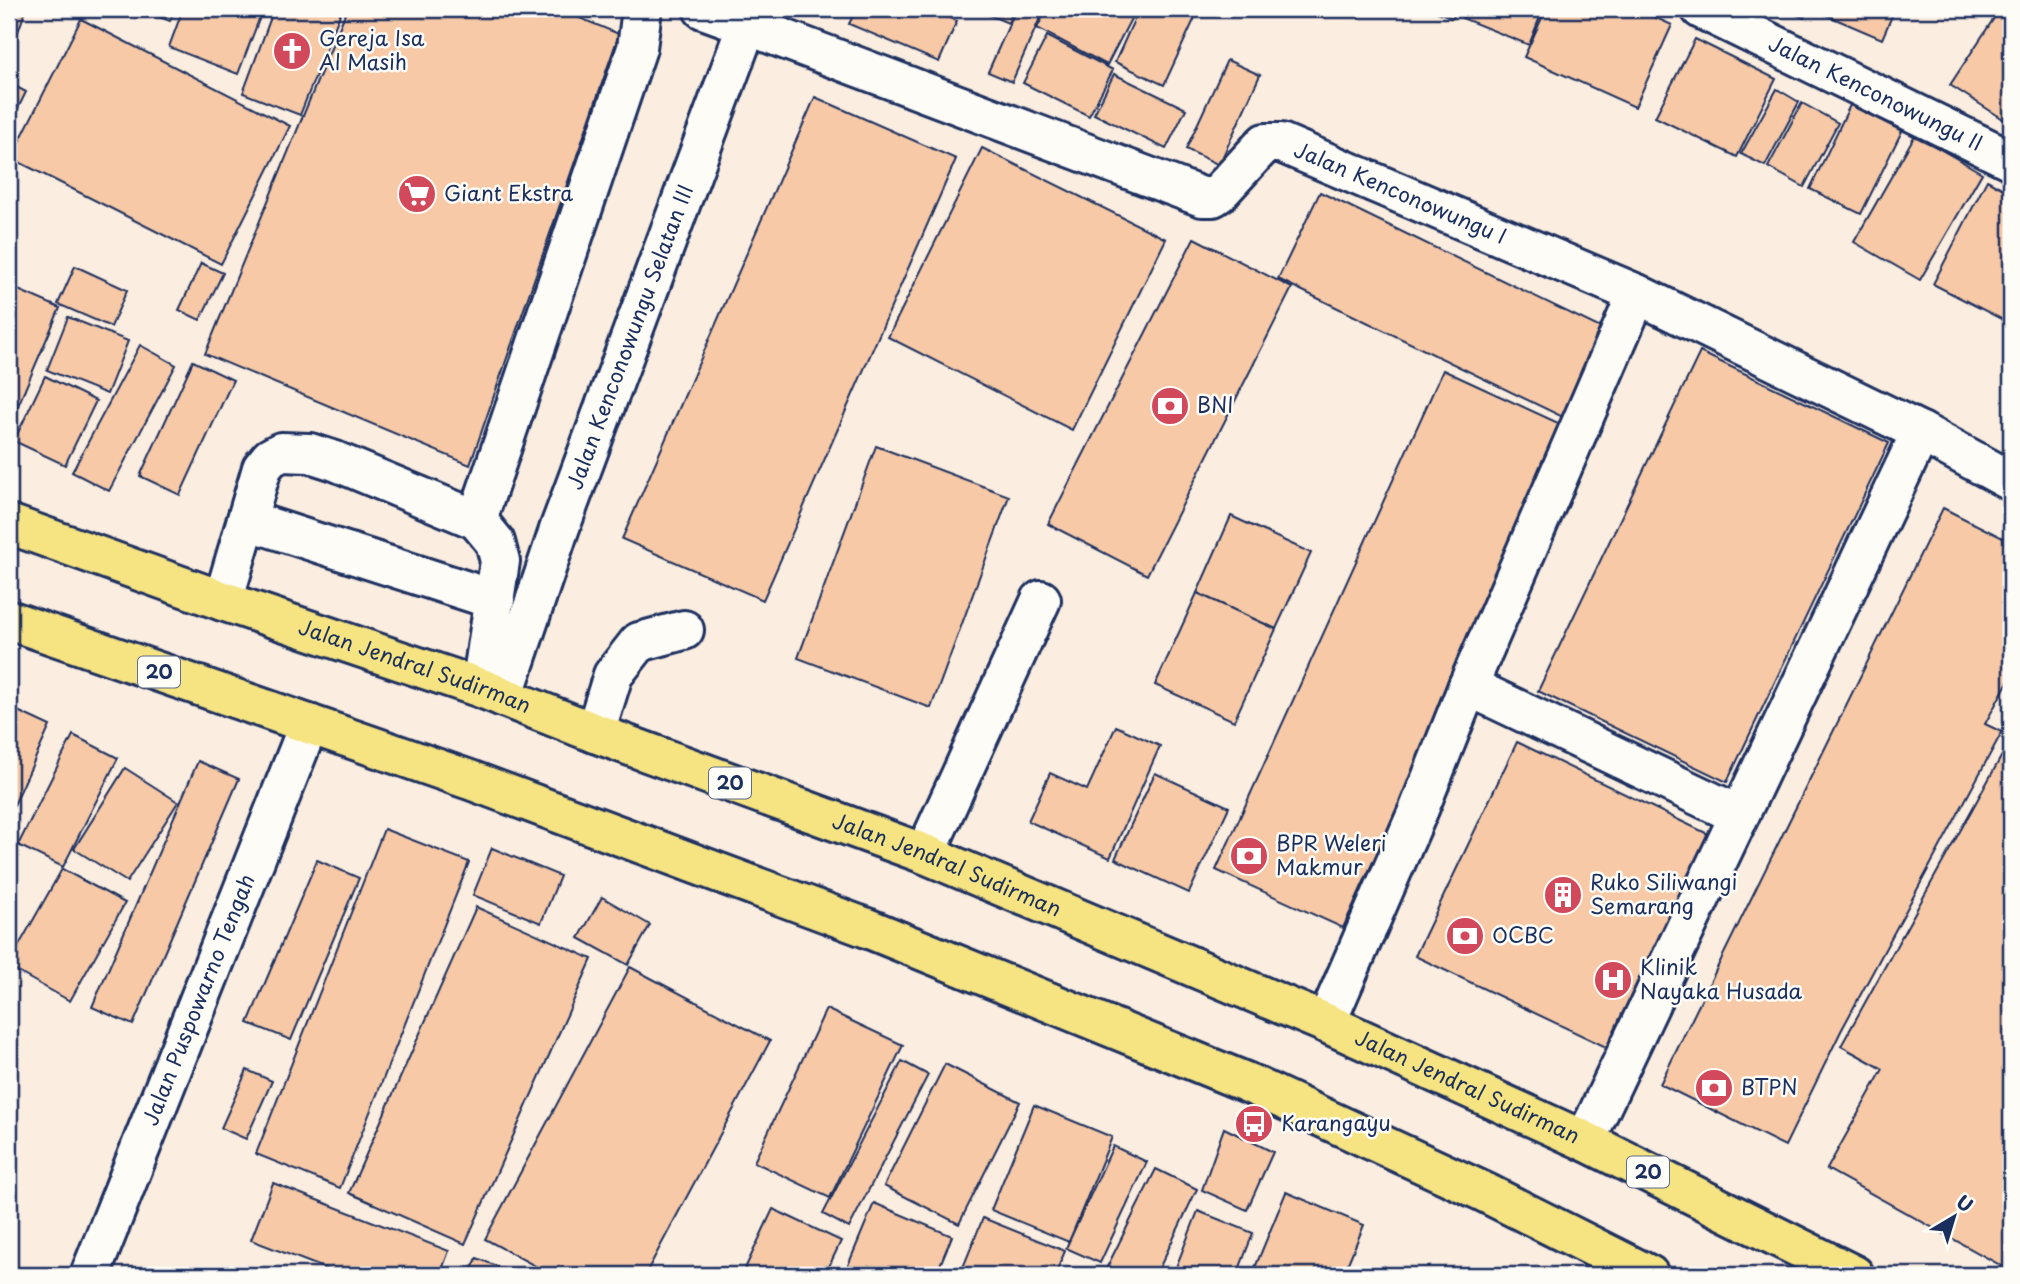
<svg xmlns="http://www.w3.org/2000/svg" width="2020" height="1284" font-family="'Playpen Sans',sans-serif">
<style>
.building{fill:#f7c9a6;stroke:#1b2f5e;stroke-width:2}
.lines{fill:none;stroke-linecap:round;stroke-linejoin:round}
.minor-casing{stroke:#1b2f5e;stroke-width:44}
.highway-casing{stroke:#1b2f5e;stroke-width:44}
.minor{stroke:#fdfcf7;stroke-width:38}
.highway{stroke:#f6e381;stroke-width:38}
.labels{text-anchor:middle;stroke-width:5;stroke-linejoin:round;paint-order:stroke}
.shield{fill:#fdfcf7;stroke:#5f6c8c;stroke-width:2}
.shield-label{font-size:19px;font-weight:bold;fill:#1b2f5e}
.poi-label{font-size:21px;fill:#1b2f5e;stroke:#fdfcf7;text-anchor:start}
.street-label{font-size:21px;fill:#1b2f5e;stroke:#fdfcf7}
</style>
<rect width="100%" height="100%" fill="#fbeddf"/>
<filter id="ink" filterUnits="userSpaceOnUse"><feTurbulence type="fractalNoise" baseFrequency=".0143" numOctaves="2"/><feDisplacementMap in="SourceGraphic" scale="14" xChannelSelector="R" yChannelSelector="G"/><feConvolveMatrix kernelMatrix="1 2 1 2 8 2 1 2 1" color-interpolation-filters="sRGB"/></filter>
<g filter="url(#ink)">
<!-- building -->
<g class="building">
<polygon points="9,9 26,9 9,58"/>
<polygon points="138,9 175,9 170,21"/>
<polygon points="183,9 263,9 238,74 169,47"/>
<polygon points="274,9 342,9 300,115 243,93"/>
<polygon points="347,9 558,9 619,34 470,465 205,354"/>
<polygon points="856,9 928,9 957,21 939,62 849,24"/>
<polygon points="975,9 1014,9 1008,23"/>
<polygon points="1016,9 1044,9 1012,82 988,72"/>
<polygon points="1047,9 1136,9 1107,65 1037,28"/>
<polygon points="1139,9 1199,9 1164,85 1115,62"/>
<polygon points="1430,9 1457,9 1453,18"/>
<polygon points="1466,9 1543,9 1529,45 1462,18"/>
<polygon points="1546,9 1636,9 1672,25 1635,107 1524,57"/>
<polygon points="1783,9 1808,9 1804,18"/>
<polygon points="1812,9 1895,9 1882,39"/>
<polygon points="2000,9 2011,9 2011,124 1950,85"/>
<polygon points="81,19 290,126 221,264 11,158"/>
<polygon points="1047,36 1113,70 1089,116 1023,83"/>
<polygon points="1695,39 1776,79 1737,157 1655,117"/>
<polygon points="1227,60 1260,75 1219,165 1186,149"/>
<polygon points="1114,74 1186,109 1166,149 1094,114"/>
<polygon points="9,83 26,92 9,127"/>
<polygon points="1777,89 1799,102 1765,166 1741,154"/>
<polygon points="815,97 956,159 763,600 622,539"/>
<polygon points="1802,103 1838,123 1804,187 1768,167"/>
<polygon points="1850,105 1902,131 1861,214 1810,189"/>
<polygon points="1915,135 1982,173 1920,280 1854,242"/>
<polygon points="982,148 1166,239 1072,430 888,337"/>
<polygon points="1987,180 2011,193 2011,304 2003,320 1933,284"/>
<polygon points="1320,192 1613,334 1571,421 1278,279"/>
<polygon points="1194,238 1292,288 1147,575 1048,524"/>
<polygon points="201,263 223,273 200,320 179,310"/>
<polygon points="75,266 127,290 111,327 58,304"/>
<polygon points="9,286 60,308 11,422 9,421"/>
<polygon points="68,317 128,341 107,394 47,370"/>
<polygon points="140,345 176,365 109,491 72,472"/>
<polygon points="1700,352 1889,443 1727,782 1538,691"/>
<polygon points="193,361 233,380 180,495 140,476"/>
<polygon points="1443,370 1569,428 1343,928 1216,870"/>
<polygon points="45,376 96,401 65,465 14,441"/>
<polygon points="876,446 1009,496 931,708 798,658"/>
<polygon points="1943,508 2011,542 2011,676 1985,724 2002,732 1841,1031 1785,1146 1660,1084"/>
<polygon points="1231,516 1311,553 1276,629 1197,593"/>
<polygon points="1197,593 1276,629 1234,721 1155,685"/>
<polygon points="9,707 50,726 9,816"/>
<polygon points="1116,726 1160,746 1110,858 1028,821 1050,773 1087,790"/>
<polygon points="73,735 118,758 63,867 18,845"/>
<polygon points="2011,739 2011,1271 1827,1169 1883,1069 1841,1046"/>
<polygon points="1517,742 1710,835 1608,1048 1415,956"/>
<polygon points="198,761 239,779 133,1025 92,1007"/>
<polygon points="125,768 178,802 127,882 74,849"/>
<polygon points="1155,773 1229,807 1189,893 1115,859"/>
<polygon points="384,829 469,862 340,1188 256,1154"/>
<polygon points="492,848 560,876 541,923 473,895"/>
<polygon points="317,860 359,878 291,1040 248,1023"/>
<polygon points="62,869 125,903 70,1001 9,967 9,963"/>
<polygon points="602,897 650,925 628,965 579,938"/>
<polygon points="476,907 592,959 465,1244 349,1193"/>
<polygon points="630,967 770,1041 645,1275 552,1275 485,1239"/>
<polygon points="826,1009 903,1045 830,1198 754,1162"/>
<polygon points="902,1061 928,1075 849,1228 823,1214"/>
<polygon points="945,1064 1020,1102 959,1224 884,1186"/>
<polygon points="247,1070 272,1081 246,1139 221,1128"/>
<polygon points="1034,1105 1112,1137 1069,1242 991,1210"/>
<polygon points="1224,1128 1273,1152 1247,1210 1202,1190"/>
<polygon points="1113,1146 1147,1162 1100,1263 1066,1248"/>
<polygon points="1156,1169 1197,1189 1156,1275 1103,1275"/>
<polygon points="273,1183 449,1251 440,1275 342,1275 251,1240"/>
<polygon points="1286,1192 1364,1225 1343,1275 1252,1275"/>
<polygon points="874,1203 952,1236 936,1275 844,1275"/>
<polygon points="773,1209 841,1241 825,1275 742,1275"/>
<polygon points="1198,1211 1253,1233 1237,1275 1173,1275"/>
<polygon points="983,1218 1065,1251 1055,1275 960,1275"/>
<polygon points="477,1258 518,1275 469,1275"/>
<polygon points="1384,1266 1400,1275 1379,1275"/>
</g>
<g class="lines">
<defs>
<g id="minor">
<path id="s1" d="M 1701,9 L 2011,160"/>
<path id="s2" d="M 747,25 L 1202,197 L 1213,197 L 1219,193 L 1265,143 L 1281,143 L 1637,294 L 1921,432 L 2011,481"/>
<polyline points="247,520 495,600"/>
<polyline points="477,520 637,48 642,9"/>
<polyline points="223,601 262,468 270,458 281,452 310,453 335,461 477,520 495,542 500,561 481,688"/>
<polyline points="1468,686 1739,815"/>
<path id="s3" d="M 503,697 L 560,527 L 747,25 L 703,9"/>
<polyline points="595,733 613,675 639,642 684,630"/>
<polyline points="925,854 1041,600"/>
<polyline points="1326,1023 1419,809 1468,686 1637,294"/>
<polyline points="1585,1141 1921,432"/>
<path id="s4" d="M 90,1275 L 309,724"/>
</g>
<g id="highway">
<path id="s5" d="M 9,524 L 223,601 L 481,688 L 595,733 L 925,854 L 1326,1023 L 1585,1141 L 1854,1275"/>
<polyline points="9,620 470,780 867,928 1248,1083 1484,1192 1649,1275"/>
</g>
</defs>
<!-- minor casing -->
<use href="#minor" class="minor-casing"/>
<!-- highway casing -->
<use href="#highway" class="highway-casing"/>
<!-- minor -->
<use href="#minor" class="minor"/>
<!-- highway -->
<use href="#highway" class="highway"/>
</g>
</g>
<!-- icons -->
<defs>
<symbol id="church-disc" viewBox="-11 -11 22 22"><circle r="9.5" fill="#d1495b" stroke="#fdfcf7"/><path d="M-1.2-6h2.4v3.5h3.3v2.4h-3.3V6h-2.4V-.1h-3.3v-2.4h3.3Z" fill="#fff"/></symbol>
<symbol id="supermarket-disc" viewBox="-11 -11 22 22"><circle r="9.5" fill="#d1495b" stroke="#fdfcf7"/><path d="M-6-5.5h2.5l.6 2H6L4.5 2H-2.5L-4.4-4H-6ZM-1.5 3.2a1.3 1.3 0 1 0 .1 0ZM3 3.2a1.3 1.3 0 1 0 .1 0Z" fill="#fff"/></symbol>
<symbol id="bank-disc" viewBox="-11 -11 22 22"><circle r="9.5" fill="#d1495b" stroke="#fdfcf7"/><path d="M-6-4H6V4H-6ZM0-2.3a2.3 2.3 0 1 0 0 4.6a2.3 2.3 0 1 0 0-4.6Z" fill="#fff"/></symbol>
<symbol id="building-disc" viewBox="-11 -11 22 22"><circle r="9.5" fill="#d1495b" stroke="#fdfcf7"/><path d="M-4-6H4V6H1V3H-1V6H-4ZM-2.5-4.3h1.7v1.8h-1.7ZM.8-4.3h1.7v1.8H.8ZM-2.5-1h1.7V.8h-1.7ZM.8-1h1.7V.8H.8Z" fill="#fff"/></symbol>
<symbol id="hospital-disc" viewBox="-11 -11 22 22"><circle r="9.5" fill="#d1495b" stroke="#fdfcf7"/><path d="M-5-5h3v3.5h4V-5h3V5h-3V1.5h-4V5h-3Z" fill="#fff"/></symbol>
<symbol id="bus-disc" viewBox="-11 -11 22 22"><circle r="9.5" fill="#d1495b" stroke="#fdfcf7"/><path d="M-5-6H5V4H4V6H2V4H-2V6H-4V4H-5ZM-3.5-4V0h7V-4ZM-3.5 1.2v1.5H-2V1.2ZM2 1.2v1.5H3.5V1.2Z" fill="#fff"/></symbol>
</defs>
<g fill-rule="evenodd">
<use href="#church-disc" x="270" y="29" width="44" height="44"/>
<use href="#supermarket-disc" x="395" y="172" width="44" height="44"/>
<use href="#bank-disc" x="1148" y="384" width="44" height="44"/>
<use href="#bank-disc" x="1227" y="834" width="44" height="44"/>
<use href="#building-disc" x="1541" y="873" width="44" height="44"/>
<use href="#bank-disc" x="1443" y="914" width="44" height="44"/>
<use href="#hospital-disc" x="1591" y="958" width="44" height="44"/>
<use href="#bank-disc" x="1692" y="1066" width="44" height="44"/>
<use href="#bus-disc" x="1232" y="1102" width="44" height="44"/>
</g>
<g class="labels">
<!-- shield labels -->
<g class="shield">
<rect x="138" y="656.5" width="42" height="31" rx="5"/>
<rect x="709" y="767.5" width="42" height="31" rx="5"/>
<rect x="1627" y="1156.5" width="42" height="31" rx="5"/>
</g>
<g class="shield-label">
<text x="159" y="679">20</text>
<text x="730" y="790">20</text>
<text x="1648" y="1179">20</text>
</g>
<!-- poi labels -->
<g class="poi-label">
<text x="319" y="46">Gereja Isa<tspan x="319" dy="24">Al Masih</tspan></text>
<text x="444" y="201">Giant Ekstra</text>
<text x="1197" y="413">BNI</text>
<text x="1276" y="851">BPR Weleri<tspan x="1276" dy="24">Makmur</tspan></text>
<text x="1590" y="890">Ruko Siliwangi<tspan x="1590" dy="24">Semarang</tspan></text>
<text x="1492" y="943">OCBC</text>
<text x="1640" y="975">Klinik<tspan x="1640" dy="24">Nayaka Husada</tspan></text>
<text x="1741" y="1095">BTPN</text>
<text x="1281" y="1131">Karangayu</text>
</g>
<!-- street labels -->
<g class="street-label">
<text dy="7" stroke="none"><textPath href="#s1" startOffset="194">Jalan Kenconowungu II</textPath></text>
<text dy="7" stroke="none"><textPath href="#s2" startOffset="718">Jalan Kenconowungu I</textPath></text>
<text dy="7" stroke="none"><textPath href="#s3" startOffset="382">Jalan Kenconowungu Selatan III</textPath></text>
<text dy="7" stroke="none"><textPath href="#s5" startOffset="430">Jalan Jendral Sudirman</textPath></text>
<text dy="7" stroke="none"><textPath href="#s5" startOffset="998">Jalan Jendral Sudirman</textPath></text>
<text dy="7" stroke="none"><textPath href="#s4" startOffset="296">Jalan Puspowarno Tengah</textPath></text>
<text dy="7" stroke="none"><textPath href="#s5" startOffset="1564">Jalan Jendral Sudirman</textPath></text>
</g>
</g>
<!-- margin -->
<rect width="2020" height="1284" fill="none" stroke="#fdfcf7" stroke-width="35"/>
<rect x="18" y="18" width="1985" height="1249" fill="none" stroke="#1b2f5e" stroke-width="2.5" filter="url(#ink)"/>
<!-- north arrow -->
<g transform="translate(1954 1217) rotate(38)" stroke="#fdfcf7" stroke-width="5" paint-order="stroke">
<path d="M0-5L12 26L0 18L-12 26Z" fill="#1b2f5e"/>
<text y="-10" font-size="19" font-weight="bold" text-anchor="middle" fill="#1b2f5e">U</text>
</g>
</svg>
